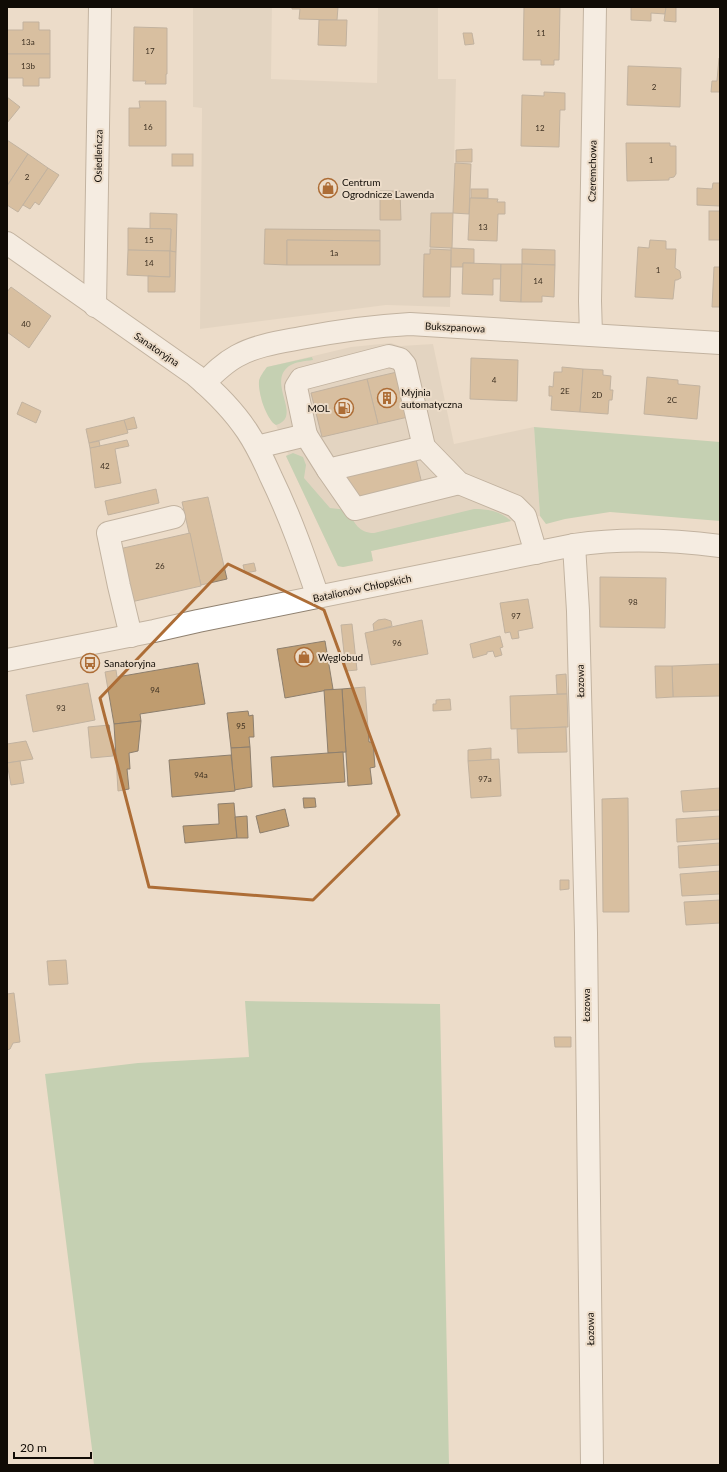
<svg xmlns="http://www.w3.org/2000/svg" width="727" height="1472" font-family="Lato,sans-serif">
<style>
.commercial{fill:#d8cbb9}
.green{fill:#95c098}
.building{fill:#bf9c6f;stroke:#8d7f6e}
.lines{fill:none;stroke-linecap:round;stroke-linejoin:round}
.minor-casing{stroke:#8f8170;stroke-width:24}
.minor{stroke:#fff;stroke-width:22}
.marked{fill:none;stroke:#ad6d36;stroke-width:3;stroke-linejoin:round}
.labels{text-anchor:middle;stroke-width:4;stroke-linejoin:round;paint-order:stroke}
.number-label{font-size:8px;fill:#3c2f20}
.street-label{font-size:10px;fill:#100b05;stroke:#ecdcc9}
.poi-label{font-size:10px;fill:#100b05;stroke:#ecdcc9;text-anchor:start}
</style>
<rect width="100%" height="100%" fill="#ecdcc9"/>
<!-- commercial -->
<g class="commercial">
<polygon points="193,7 272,7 271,79 377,83 378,7 438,7 438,79 456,79 453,213 450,307 386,305 200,329 202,108 193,107"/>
<polygon points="391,343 400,346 433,344 454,444 534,427 540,516 511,521 371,551 373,561 343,567 338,566 286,456 288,454 276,425 272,422 262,402 260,392 259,380 267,367 351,347"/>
</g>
<!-- green -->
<g class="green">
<path d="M 312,357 L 313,360 C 305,361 295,362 289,366 C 266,383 304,417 276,425 C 266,419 258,393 259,381 C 260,376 264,371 267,367 Z"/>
<polygon points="534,427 720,442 720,521 610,512 565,519 546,524 540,516"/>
<path d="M 293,453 L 303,457 L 306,465 L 304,478 L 330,508 L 348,510 C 354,523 359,533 374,533 L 474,509 C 487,509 501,511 511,521 L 371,551 L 373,561 L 343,567 L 338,566 L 286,456 Z"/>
<polygon points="245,1001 440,1004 449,1465 94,1465 45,1074 138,1063 249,1057"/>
</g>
<!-- building -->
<g class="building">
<polygon points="292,7 338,7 337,20 299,19 300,9 292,9"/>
<polygon points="524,7 560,7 559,60 554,60 554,65 541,65 541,60 523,60"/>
<polygon points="631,7 666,7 665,14 651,13 651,21 631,20"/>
<polygon points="666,7 676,7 676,22 664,21"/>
<polygon points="319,20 347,20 346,46 318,45"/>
<polygon points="23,22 39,22 39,30 50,30 50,54 7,54 7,30 23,30"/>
<polygon points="134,27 167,28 167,74 166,74 166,84 145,84 146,81 133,81"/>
<polygon points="463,33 472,33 474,44 465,45"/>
<polygon points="7,54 50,54 50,78 39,78 39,86 23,86 23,78 7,78"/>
<polygon points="719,58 720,58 720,92 711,92 712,81 717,81"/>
<polygon points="628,66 681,68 680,107 627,105"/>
<polygon points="544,92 565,93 565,110 560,110 559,147 521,146 522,95 544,96"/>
<polygon points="7,97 20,107 7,123"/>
<polygon points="139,101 166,101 166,146 129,146 129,108 140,108"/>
<polygon points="7,140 28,154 7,186"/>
<polygon points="626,143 670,143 670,146 676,146 676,174 674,177 669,178 669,180 627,181"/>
<polygon points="472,149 472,162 456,162 456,150"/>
<polygon points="28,154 48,168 18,212 7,205 7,186"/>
<rect x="172" y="154" width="21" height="12"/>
<polygon points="455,163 471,164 469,214 453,213"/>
<polygon points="48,168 59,175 39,205 35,202 30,209 23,205"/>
<polygon points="713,183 720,183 720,206 697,205 697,188 712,189"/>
<rect x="471" y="189" width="17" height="9"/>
<polygon points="380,191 400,191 401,220 380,220"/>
<polygon points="470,198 498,199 497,202 505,202 505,214 498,214 497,241 468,240"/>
<rect x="709" y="211" width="11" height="29"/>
<polygon points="150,213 177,214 176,252 170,251 171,229 150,229"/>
<polygon points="431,213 453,213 452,248 430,247"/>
<polygon points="128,228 171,229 170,251 128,250"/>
<polygon points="265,229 380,230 380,241 287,240 287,265 264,264"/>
<polygon points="287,240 380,241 380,265 287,265"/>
<polygon points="650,240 666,241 666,249 676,249 675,268 680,271 681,278 677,280 675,280 673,299 635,297 638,247 649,248"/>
<polygon points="451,248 474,249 474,263 463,263 463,267 451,267"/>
<polygon points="430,249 451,250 450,297 423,297 424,254 430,254"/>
<polygon points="522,249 555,250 555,265 522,264"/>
<polygon points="128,250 170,251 170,277 127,275"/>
<polygon points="170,251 176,252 175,292 148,292 148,276 170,277"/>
<polygon points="463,263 501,264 501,279 493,279 493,295 462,294"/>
<polygon points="501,264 522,264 521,302 500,301"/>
<polygon points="522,264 555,265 554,297 542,296 542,302 521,302"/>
<polygon points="714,267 720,267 720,307 712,307"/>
<polygon points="11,287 51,316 29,348 7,332 7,292"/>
<polygon points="471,358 518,360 517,401 470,399"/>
<polygon points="562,367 583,369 580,412 551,410 552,396 549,396 549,386 553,387 554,372 562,372"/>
<polygon points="583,369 603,370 603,375 611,376 610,390 613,390 612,400 609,400 608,414 580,412"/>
<polygon points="397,372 408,417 378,424 367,379"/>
<polygon points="647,377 678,380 678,384 700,386 697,419 644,414"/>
<polygon points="367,379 378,424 322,437 311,393"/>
<polygon points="22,402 41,411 36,423 17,414"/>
<polygon points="134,417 137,428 127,430 124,420"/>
<polygon points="124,420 128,433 89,443 86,429"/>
<polygon points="127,440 129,446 115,449 121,483 95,488 90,448"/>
<polygon points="99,441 100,446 90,448 89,443"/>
<polygon points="415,455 423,488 345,508 336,474"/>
<polygon points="156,489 159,503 108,515 105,501"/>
<polygon points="208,497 227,579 201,585 182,502"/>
<polygon points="190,533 201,586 131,602 119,549"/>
<polygon points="254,563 256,571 245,573 243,565"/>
<polygon points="600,577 666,578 665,628 600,627"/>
<polygon points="528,599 533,628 518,631 519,638 512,639 510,632 505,633 500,603"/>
<polygon points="385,619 391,621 392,626 374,631 373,624 378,620"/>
<polygon points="422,620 428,654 371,665 365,633"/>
<polygon points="352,624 357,670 346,671 341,625"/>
<polygon points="500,636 503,647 500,648 502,655 495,657 493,651 487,652 487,654 473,658 470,644"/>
<polygon points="325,641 333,689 285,698 277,649"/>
<polygon points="198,663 205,704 140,714 141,721 114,724 105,672 116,670 117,677"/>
<polygon points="720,664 720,696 673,697 672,666"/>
<polygon points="655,666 672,666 673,697 656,698"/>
<polygon points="566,674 567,694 557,694 556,675"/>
<polygon points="88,683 95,720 33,732 26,695"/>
<polygon points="365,687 369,742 373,742 375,767 370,768 372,784 348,786 342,689"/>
<polygon points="342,689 346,752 328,753 324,690"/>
<polygon points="567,694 568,727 511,729 510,696"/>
<polygon points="450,699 451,710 433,711 433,704 436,704 436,700"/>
<polygon points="248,711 249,716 253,715 254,737 249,737 250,747 231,748 227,713"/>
<polygon points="141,721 138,751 129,753 130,769 127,769 129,789 118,791 114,724"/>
<polygon points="109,725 113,756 91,758 88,727"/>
<polygon points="566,727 567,752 518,753 517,729"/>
<polygon points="26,741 33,759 7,763 7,744"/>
<polygon points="250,747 252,787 234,790 231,748"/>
<polygon points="491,748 491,760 468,761 468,750"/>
<polygon points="343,752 345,782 273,787 271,757"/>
<polygon points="231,755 235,791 172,797 169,760"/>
<polygon points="499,759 501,796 471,798 468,761"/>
<polygon points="20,761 24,783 11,785 7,763"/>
<polygon points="720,788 720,810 683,812 681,791"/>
<polygon points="303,798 315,798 316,807 304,808"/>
<polygon points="628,798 629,912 603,912 602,799"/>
<polygon points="234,803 237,838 185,843 183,826 219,824 218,804"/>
<polygon points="285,809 289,826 260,833 256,816"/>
<polygon points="247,816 248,838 237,838 235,817"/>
<polygon points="720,816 720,839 677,842 676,819"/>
<polygon points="720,843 720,865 679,868 678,846"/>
<polygon points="720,871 720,894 682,896 680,874"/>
<polygon points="560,880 569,880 569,889 560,890"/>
<polygon points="720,900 720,923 686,925 684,902"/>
<polygon points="66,960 68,984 49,985 47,961"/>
<polygon points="14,993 20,1042 13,1043 10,1049 7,1050 7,994"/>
<polygon points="554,1037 571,1037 571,1047 555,1047"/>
</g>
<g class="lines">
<defs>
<g id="minor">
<path d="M 7,243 L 195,375 C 215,392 233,410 247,431 C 257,446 264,461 271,477 C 290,516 304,556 318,597"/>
<polyline points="95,306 100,7"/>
<polyline points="591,335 590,301 595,7"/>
<path d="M 204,383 C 214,373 224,363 237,356 C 257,345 280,342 301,338 C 338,331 373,326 410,324 L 720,343"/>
<polyline points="306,435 296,387 301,379 389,356 400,359 405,365 424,447"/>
<polyline points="257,447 306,435 328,470 424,447 459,483 515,506 525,516 536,553"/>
<polyline points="328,470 355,509 459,483"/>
<polyline points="574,545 578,611 586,933 592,1465"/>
<polyline points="131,636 119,586 108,533 174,517"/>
<path d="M 7,660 L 154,631 L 198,621 L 574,545 C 622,538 672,540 720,546"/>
</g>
</defs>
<!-- minor casing -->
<use href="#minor" class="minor-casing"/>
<!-- minor -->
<use href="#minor" class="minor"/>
</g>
<!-- marked area -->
<path d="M0 0H727V1472H0ZM 228,564 L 324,610 L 399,815 L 313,900 L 149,887 L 100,698 Z" fill="#ecdcc9" fill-opacity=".55" fill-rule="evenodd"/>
<path class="marked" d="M 228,564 L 324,610 L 399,815 L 313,900 L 149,887 L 100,698 Z"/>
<!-- icons -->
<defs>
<symbol id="shop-ring" viewBox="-11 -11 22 22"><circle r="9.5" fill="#ecdcc9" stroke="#ad6d36" stroke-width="1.5"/><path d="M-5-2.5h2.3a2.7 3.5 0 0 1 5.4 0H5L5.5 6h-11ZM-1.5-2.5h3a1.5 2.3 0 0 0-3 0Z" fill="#ad6d36"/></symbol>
<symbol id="building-ring" viewBox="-11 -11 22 22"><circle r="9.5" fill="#ecdcc9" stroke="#ad6d36" stroke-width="1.5"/><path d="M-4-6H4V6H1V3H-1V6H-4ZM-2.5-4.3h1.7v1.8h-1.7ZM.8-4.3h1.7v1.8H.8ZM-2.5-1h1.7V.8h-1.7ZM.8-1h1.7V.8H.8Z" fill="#ad6d36"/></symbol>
<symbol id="fuel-ring" viewBox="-11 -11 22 22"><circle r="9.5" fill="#ecdcc9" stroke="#ad6d36" stroke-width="1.5"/><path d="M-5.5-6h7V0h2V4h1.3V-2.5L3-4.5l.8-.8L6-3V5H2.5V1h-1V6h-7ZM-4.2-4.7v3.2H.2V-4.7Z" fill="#ad6d36"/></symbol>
<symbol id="bus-ring" viewBox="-11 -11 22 22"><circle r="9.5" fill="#ecdcc9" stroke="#ad6d36" stroke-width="1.5"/><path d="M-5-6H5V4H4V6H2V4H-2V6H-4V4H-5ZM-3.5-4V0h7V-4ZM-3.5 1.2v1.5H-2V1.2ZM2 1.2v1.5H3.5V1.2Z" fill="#ad6d36"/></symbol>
</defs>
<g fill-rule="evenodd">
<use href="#shop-ring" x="317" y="177" width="22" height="22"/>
<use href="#building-ring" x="376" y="387" width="22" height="22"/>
<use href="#fuel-ring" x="333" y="397" width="22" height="22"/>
<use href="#shop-ring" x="293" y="646" width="22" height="22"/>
<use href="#bus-ring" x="79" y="652" width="22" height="22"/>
</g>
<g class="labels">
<!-- number labels -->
<g class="number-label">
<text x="541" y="36">11</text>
<text x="28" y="45">13a</text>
<text x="150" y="54">17</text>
<text x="28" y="69">13b</text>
<text x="654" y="90">2</text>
<text x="148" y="130">16</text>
<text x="540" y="131">12</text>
<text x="651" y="163">1</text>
<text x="27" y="180">2</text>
<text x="483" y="230">13</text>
<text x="149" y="243">15</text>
<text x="334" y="256">1a</text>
<text x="149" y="266">14</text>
<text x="658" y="273">1</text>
<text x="538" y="284">14</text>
<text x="26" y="327">40</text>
<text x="494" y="383">4</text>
<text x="565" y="394">2E</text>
<text x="597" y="398">2D</text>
<text x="672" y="403">2C</text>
<text x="105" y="469">42</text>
<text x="160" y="569">26</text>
<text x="633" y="605">98</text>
<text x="516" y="619">97</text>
<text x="397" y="646">96</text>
<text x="155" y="693">94</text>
<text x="61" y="711">93</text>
<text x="241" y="729">95</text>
<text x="201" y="778">94a</text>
<text x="485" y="782">97a</text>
</g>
<!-- street labels -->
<g class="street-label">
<text transform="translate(98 156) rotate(-89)" y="4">Osiedleńcza</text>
<text transform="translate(592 171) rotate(-89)" y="4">Czeremchowa</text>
<text transform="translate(455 327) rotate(3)" y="4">Bukszpanowa</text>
<text transform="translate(157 349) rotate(34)" y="4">Sanatoryjna</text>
<text transform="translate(362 588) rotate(-12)" y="4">Batalionów Chłopskich</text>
<text transform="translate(580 681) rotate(-91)" y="4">Łozowa</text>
<text transform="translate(586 1005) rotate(-90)" y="4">Łozowa</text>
<text transform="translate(590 1329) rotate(-91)" y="4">Łozowa</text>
</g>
<!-- poi labels -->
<g class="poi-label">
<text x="342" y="186">Centrum<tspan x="342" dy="12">Ogrodnicze Lawenda</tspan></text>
<text x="401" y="396">Myjnia<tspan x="401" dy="12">automatyczna</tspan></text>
<text x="330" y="412" text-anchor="end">MOL</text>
<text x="318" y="661">Węglobud</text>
<text x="104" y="667">Sanatoryjna</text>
</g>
</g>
<!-- border -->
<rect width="727" height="1472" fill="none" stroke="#100b05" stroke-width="16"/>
<!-- scale -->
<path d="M14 1452v6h77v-6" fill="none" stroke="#100b05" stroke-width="2"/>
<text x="20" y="1452" font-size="12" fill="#100b05" stroke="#ecdcc9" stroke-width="3" paint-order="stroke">20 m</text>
</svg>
